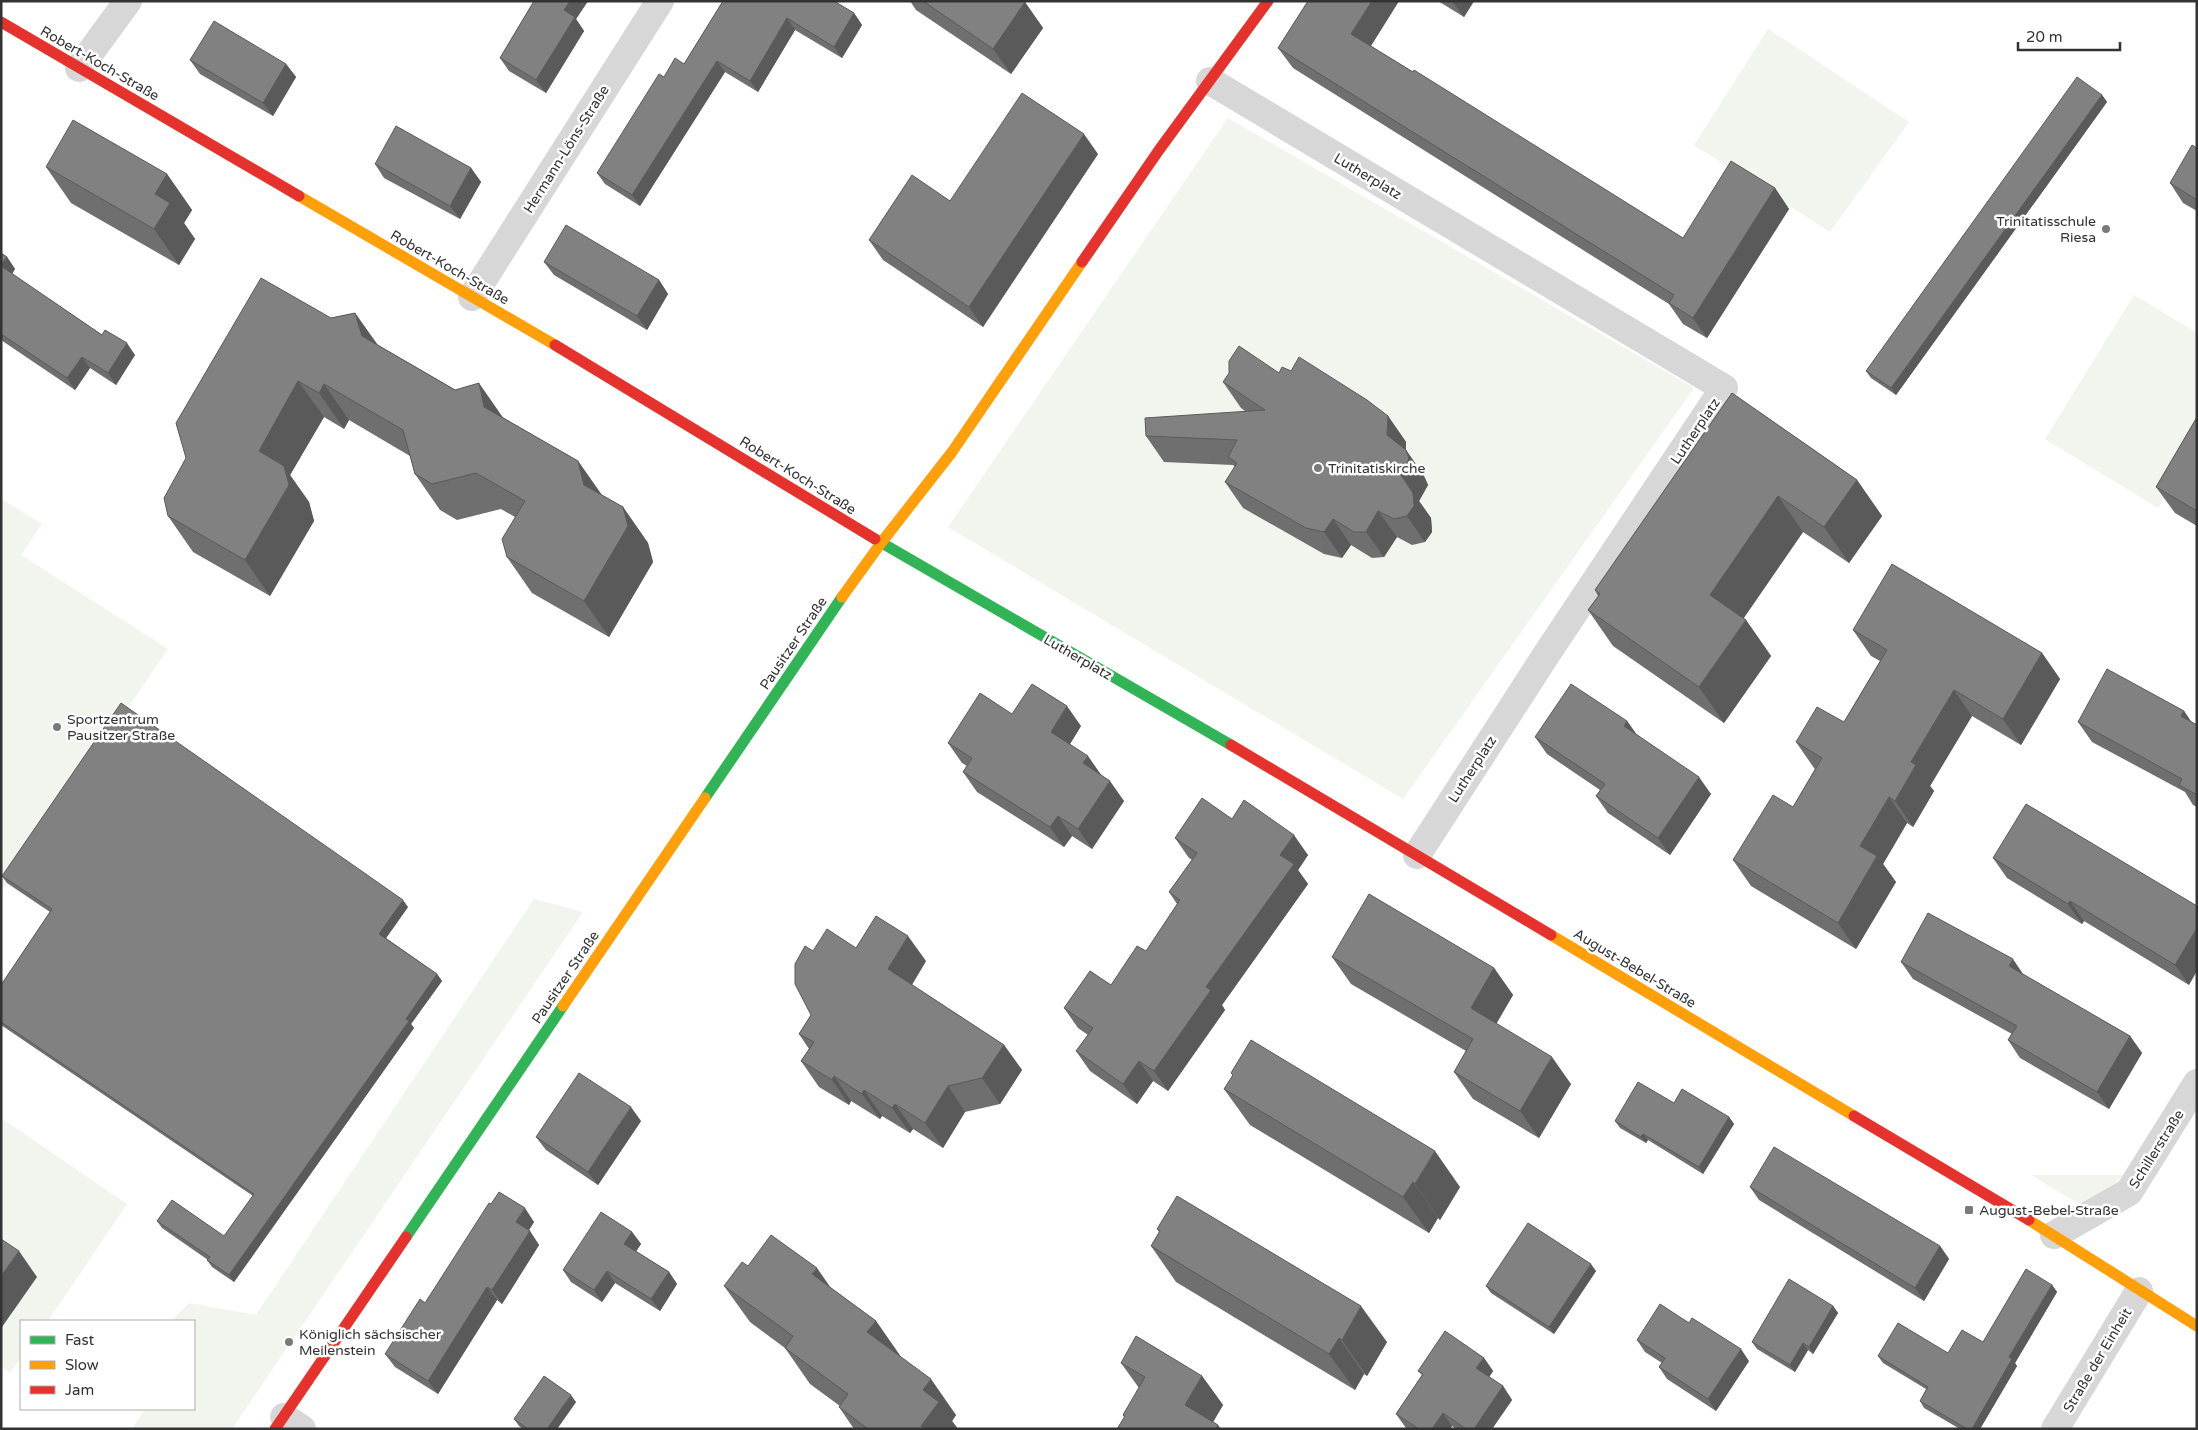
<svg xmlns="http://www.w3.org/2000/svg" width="2198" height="1430" font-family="'Varela Round',sans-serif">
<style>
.green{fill:#f1f5ed}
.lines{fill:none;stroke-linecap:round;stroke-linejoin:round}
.street{stroke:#d7d7d7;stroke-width:28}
.fast{stroke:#30b455;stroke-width:11}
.slow{stroke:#ff9f0a;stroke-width:11}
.jam{stroke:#e5322d;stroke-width:11}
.wall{fill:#6f6f6f}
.shaded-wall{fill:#5a5a5a}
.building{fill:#818181;stroke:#5a5a5a}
.poi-dot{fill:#7a7a7a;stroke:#fff;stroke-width:2}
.labels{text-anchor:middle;stroke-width:5;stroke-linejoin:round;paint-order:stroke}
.street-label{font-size:14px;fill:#333;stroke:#fff}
.poi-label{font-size:14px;fill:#333;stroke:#fff;text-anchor:start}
</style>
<rect width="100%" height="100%" fill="#fff"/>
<!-- green -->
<g class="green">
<polygon points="1768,29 1909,122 1830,232 1694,145"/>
<polygon points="1228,118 1694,388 1403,799 948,527"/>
<polygon points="2134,295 2197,333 2197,445 2158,508 2045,439"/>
<polygon points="1,499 42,524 21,555 168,649 1,892"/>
<polygon points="534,899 583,912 232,1429 132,1429 145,1409 194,1409 194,1321 171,1321 189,1303 256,1315"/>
<polygon points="1,1118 127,1204 48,1321 21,1321 21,1358 10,1373 1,1366"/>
<polygon points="2031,1175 2124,1175 2107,1191 2079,1204"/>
</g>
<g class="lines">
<!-- street -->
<g class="street">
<polyline points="79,68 128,1"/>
<polyline points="1210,81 1724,388 1546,655 1417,855"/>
<polyline points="472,297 660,1"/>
<polyline points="2054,1235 2129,1192 2197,1083"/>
<polyline points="284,1417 302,1429"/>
<polyline points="2055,1429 2139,1291"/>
</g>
<!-- fast -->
<g class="fast">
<polyline points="875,539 1231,745"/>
<polyline points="705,798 842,597"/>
<polyline points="406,1237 563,1006"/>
</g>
<!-- slow -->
<g class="slow">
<polyline points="299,196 555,345"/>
<polyline points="842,597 881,543 952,452 1082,262"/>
<polyline points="1551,935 1854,1116"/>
<polyline points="563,1006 705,798"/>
<polyline points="2029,1220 2197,1326"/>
</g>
<!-- jam -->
<g class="jam">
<polyline points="1,22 299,196"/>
<polyline points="1082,262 1159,150 1268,1"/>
<polyline points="555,345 875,539"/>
<polyline points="1231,745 1551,935"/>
<polyline points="1854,1116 2029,1220"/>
<polyline points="275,1429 406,1237"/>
</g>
</g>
<!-- wall -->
<g class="wall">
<polygon points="534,1 588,1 576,19 584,31 546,93 509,71 500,58"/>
<polygon points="723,1 854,13 862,25 842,58 795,30 758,92 725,72 640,206 605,184 597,173 664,77 684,64"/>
<polygon points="910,1 1024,1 1043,28 1011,74 916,10"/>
<polygon points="1308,1 1399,1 1371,46 1683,238 1775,188 1789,209 1707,338 1683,324 1669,304 1293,68 1278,48"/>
<polygon points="1438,1 1474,1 1464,17"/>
<polygon points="190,60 286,64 296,77 273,116 200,74"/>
<polygon points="2102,95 2107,102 1896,395 1871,378 1866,371"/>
<polygon points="2197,148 2197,211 2183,203 2170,183"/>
<polygon points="1098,154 983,327 883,260 869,240 950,201"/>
<polygon points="375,164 471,168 481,182 460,219 384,178"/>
<polygon points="46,167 167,174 192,210 184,223 195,239 179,265 71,203"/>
<polygon points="1,253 7,257 15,269 12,274 102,335 135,355 116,385 90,368 75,390 1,340"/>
<polygon points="544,262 659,280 668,294 647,330 554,275"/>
<polygon points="355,313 378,345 578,461 602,495 623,507 648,543 653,562 609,637 532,593 507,557 515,517 501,509 457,520 440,510 415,474 410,456 349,420 344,429 324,417 290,475 309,502 314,521 270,596 193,552 168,516 331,318"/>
<polygon points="1291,371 1388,416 1406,442 1406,450 1424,476 1428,485 1419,501 1431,518 1432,532 1425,542 1412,545 1397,537 1384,557 1372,558 1351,545 1342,558 1324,554 1243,508 1225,482 1235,467 1233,465 1164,462 1146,436 1245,411 1241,408 1223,382"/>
<polygon points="1732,393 1857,480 1882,516 1849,563 1803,532 1743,618 1746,620 1771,656 1724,723 1613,646 1588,610 1598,596 1595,590"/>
<polygon points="2197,417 2197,526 2175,513 2156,487"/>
<polygon points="1853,630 2042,653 2060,679 2021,745 1972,716 1930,786 1934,791 1913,827 1907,823 1883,864 1896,882 1856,949 1751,886 1733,860 1793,807 1815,769 1814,768 1796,742 1844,722 1880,661 1871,656"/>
<polygon points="2184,711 2191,722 2197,725 2197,807 2193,805 2185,792 2092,742 2078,722"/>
<polygon points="1012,714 1081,726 1070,744 1102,776 1124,801 1092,849 1072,836 1064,847 977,792 963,772 967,766 962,763 948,743"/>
<polygon points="1627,721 1637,735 1711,794 1670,855 1608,813 1596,796 1600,790 1547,754 1535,737"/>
<polygon points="1232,819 1308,855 1298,870 1308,884 1222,1005 1225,1010 1168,1091 1153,1081 1137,1104 1090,1071 1076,1051 1088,1035 1078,1028 1064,1008 1111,985 1146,951 1177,904 1169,892 1192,860 1189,858 1175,838"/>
<polygon points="1993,858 2197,906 2189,985 2084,921 2082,924 2007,878"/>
<polygon points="2,876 408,907 386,938 437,974 442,981 411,1024 414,1028 234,1282 212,1267 207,1260 208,1260 162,1228 157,1221 224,1236 253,1196 1,1025 1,985 50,912 7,883"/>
<polygon points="813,951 926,961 912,985 1004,1045 1022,1070 1000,1104 965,1112 943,1148 913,1129 910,1133 882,1116 880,1119 851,1101 849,1105 819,1087 801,1061 809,1049 799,1034 811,1015"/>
<polygon points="1332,957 1494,968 1513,995 1496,1023 1571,1084 1539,1138 1473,1099 1454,1072 1466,1051 1351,984"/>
<polygon points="1901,962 2023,975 2130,1036 2142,1053 2109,1109 2020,1058 2008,1040 2012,1034 1913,979"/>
<polygon points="1231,1073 1460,1187 1440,1220 1438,1218 1429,1233 1250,1125 1224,1089 1233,1076"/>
<polygon points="1674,1103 1729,1117 1734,1124 1703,1174 1648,1140 1646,1143 1620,1128 1615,1121"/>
<polygon points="641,1121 598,1185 546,1150 536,1137"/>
<polygon points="1750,1187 1940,1246 1949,1259 1924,1301 1759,1200"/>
<polygon points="491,1204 534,1222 529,1230 539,1245 502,1304 497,1300 438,1394 395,1367 385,1354 425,1303"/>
<polygon points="1157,1229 1387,1342 1367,1376 1364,1374 1355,1390 1176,1282 1151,1246 1159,1232"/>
<polygon points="632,1232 641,1244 636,1251 669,1272 677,1284 660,1311 615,1283 602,1302 571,1282 563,1270"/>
<polygon points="748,1266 831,1288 876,1321 901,1357 956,1415 952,1421 958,1429 854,1429 839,1407 840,1406 810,1384 785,1348 750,1322 724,1286"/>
<polygon points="1596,1271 1554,1334 1491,1293 1486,1286"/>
<polygon points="2052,1285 2057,1292 2015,1363 2017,1366 1980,1429 1960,1429 1924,1408 1920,1401 1926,1389 1883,1363 1878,1356 1948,1353 1983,1342"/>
<polygon points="1833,1306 1838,1313 1813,1354 1808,1350 1795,1372 1757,1349 1752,1342"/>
<polygon points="1637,1340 1749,1361 1716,1411 1667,1379 1659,1367 1662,1363 1645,1352"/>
<polygon points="1484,1358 1493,1371 1489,1377 1503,1386 1512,1400 1492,1429 1456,1429 1452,1426 1450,1429 1407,1429 1406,1428 1396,1414 1422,1375 1418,1371"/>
<polygon points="1121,1363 1202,1376 1223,1405 1213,1422 1124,1417 1123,1415 1139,1388"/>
<polygon points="576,1402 557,1429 523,1429 519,1426 514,1419"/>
</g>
<!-- shaded-wall -->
<g class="shaded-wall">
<polygon points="570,1 588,1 576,19 584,31 546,93 536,80 564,10"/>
<polygon points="1372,1 1399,1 1365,55 1351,34"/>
<polygon points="1452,1 1474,1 1464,17"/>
<polygon points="1025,2 1043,28 1011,74 993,49"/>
<polygon points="854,13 862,25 842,58 834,47"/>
<polygon points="787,18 795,30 758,92 750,81"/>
<polygon points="717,61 725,72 640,206 632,195"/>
<polygon points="286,64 296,77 273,116 263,103"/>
<polygon points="2102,95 2107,102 1896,395 1891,388"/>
<polygon points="1084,134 1098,154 983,327 969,307"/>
<polygon points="471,168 481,182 460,219 450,206"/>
<polygon points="167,174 192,210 184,223 195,239 179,265 154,229 155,194"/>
<polygon points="1775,188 1789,209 1707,338 1693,318"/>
<polygon points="7,257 15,269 9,278 1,267 1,265"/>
<polygon points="659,280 668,294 647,330 637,316"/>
<polygon points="355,313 380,349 362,336"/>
<polygon points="127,343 135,355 116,385 108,373"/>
<polygon points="82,357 90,368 75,390 67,378"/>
<polygon points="298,381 324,417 290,475 309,502 314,521 270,596 245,560 259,451"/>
<polygon points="479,383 504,419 484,407"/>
<polygon points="324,384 349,420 344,429 319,393"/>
<polygon points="1388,416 1406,442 1405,461 1387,435"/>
<polygon points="1406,450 1424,476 1428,485 1419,501 1431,518 1432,532 1425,542 1407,516 1401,475"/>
<polygon points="578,461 603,497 584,485"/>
<polygon points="1857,480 1882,516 1849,563 1824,527"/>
<polygon points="1778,496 1803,532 1735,631 1710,595"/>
<polygon points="623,507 648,543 653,562 609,637 584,601"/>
<polygon points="1378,511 1397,537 1384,557 1366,532"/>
<polygon points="1333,519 1351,545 1342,558 1324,532"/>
<polygon points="1746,620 1771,656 1724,723 1699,687"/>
<polygon points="2042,653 2060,679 2021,745 2003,719"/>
<polygon points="1954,690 1972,716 1930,786 1934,791 1913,827 1895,801 1911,762"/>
<polygon points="1067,706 1081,726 1065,752 1051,732"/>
<polygon points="2184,711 2197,730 2181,716"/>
<polygon points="1627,721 1639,738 1624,726"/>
<polygon points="1088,756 1102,776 1083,763"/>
<polygon points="1699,777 1711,794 1670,855 1658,838"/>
<polygon points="1110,781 1124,801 1092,849 1078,829"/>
<polygon points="1889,797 1907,823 1883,864 1896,882 1856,949 1838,923 1860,846"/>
<polygon points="1058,816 1072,836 1064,847 1050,827"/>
<polygon points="1294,835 1308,855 1298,870 1308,884 1222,1005 1225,1010 1168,1091 1154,1071 1206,987 1280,855"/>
<polygon points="403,900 408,907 384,941 379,934"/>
<polygon points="2070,901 2084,921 2082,924 2068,904"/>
<polygon points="2197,928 2197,971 2189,985 2175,965"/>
<polygon points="908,936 926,961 906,994 888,969"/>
<polygon points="2013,959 2025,977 2009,966"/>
<polygon points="1494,968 1513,995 1490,1035 1471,1008"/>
<polygon points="437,974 442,981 411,1024 414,1028 234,1282 229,1275"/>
<polygon points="2130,1036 2142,1053 2109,1109 2097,1092"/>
<polygon points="1004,1045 1022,1070 1000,1104 982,1078"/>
<polygon points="1552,1057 1571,1084 1539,1138 1520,1111"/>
<polygon points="1139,1061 1153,1081 1137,1104 1123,1084"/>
<polygon points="834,1076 851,1101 849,1105 832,1080"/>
<polygon points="948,1086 965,1112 943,1148 925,1123"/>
<polygon points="864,1090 882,1116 880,1119 862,1094"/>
<polygon points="895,1104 913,1129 910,1133 892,1108"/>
<polygon points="631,1107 641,1121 598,1185 588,1172"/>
<polygon points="1729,1117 1734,1124 1703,1174 1699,1167"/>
<polygon points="1643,1134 1648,1140 1646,1143 1641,1137"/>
<polygon points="1435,1151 1460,1187 1440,1220 1415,1184"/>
<polygon points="1413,1182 1438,1218 1429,1233 1403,1197"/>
<polygon points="525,1208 534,1222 525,1236 516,1222"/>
<polygon points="530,1231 539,1245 502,1304 492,1290"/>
<polygon points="632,1232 641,1244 633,1256 624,1244"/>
<polygon points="1940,1246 1949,1259 1924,1301 1915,1288"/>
<polygon points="19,1251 37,1277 2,1327 1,1276"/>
<polygon points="1591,1264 1596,1271 1554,1334 1549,1327"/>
<polygon points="817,1268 842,1304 812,1274"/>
<polygon points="607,1271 615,1283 602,1302 594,1290"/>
<polygon points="669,1272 677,1284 660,1311 651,1299"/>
<polygon points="2052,1285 2057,1292 2015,1363 2017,1366 1980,1429 1972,1429 2009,1357"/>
<polygon points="487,1287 497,1300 438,1394 428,1381"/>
<polygon points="1361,1306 1387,1342 1367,1376 1342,1340"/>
<polygon points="1833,1306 1838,1313 1813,1354 1809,1347"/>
<polygon points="876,1321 901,1357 867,1332"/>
<polygon points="1339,1338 1364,1374 1355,1390 1329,1354"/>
<polygon points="1803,1343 1808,1350 1795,1372 1790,1365"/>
<polygon points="1741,1349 1749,1361 1716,1411 1708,1399"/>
<polygon points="1484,1358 1493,1371 1486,1382 1476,1368"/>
<polygon points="1202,1376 1223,1405 1209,1429 1185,1405"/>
<polygon points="931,1379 956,1415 952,1421 958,1429 923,1429 921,1426 923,1390"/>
<polygon points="1503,1386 1512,1400 1492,1429 1474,1429"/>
<polygon points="571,1395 576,1402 557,1429 547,1429"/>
<polygon points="1443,1413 1452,1426 1450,1429 1432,1429"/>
<polygon points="1218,1425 1221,1429 1215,1429"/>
</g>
<!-- building -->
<g class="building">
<polygon points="534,1 570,1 564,10 575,17 536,80 500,58"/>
<polygon points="723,1 834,1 854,13 834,47 787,18 750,81 717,61 632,195 597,173 659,74 664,77 675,58 684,64"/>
<polygon points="923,1 1024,1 1025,2 993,49"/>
<polygon points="1308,1 1372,1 1351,34 1413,72 1414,70 1683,238 1731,161 1775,188 1693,318 1669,303 1674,295 1278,48"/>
<polygon points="214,21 286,64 263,103 190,60"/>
<polygon points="2077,77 2102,95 1891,388 1866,371"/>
<polygon points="1022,93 1084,134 969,307 869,240 912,175 950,201"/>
<polygon points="73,120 167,174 155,194 170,203 154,229 46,167"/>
<polygon points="396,126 471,168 450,206 375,164"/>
<polygon points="2192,145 2197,148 2197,200 2170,183"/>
<polygon points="566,225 659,280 637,316 544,262"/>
<polygon points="1,253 7,257 1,265"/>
<polygon points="1,266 102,335 105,330 127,343 108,373 82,357 67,378 1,334"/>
<polygon points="261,278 331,318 355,313 362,336 455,390 479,383 484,407 578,461 584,485 623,507 628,526 584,601 507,557 502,539 525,501 476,473 432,484 415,474 403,430 324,384 319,393 298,381 259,451 284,466 289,485 245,560 168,516 164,498 186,458 176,423"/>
<polygon points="1239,346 1279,373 1282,367 1291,371 1299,357 1367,400 1388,416 1387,435 1406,450 1409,459 1401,475 1413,493 1414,506 1407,516 1394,519 1378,511 1366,532 1354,532 1333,519 1324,532 1306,528 1225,482 1237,463 1228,457 1237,440 1146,436 1145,418 1265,410 1223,382 1229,373 1229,361"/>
<polygon points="1732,393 1857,480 1824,527 1778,496 1710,595 1746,620 1699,687 1588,610 1600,594 1595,590"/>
<polygon points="2197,417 2197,511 2156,487"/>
<polygon points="1892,564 2042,653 2003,719 1954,690 1911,762 1916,765 1895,801 1889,797 1860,846 1877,856 1838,923 1733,860 1773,795 1793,807 1822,758 1796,742 1817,707 1844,722 1887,650 1853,630"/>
<polygon points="2107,669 2184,711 2181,716 2197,725 2197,795 2179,785 2182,779 2078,722"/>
<polygon points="1032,684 1067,706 1051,732 1088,756 1083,763 1110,781 1078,829 1058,816 1050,827 963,772 972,758 948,743 980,693 1012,714"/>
<polygon points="1571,684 1627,721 1624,726 1699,777 1658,838 1596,796 1605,784 1535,737"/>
<polygon points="121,703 403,900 379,934 437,974 406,1019 409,1021 229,1275 207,1260 210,1257 157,1221 172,1200 224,1236 254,1194 1,1022 1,985 52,909 2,876"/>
<polygon points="1202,798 1232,819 1244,800 1294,835 1280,855 1294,864 1206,987 1211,990 1154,1071 1139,1061 1123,1084 1076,1051 1093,1028 1064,1008 1090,971 1111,985 1137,946 1146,951 1180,900 1169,892 1197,853 1175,838"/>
<polygon points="2026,804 2197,906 2197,928 2175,965 2070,901 2068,904 1993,858"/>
<polygon points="1369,894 1494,968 1471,1008 1552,1057 1520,1111 1454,1072 1473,1039 1332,957"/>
<polygon points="1928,913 2013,959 2009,966 2130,1036 2097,1092 2008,1040 2017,1026 1901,962"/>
<polygon points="876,916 908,936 888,969 1004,1045 982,1078 948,1086 925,1123 895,1104 892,1108 864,1090 862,1094 834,1076 832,1080 801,1061 814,1042 799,1034 811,1015 795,984 795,964 805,946 813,951 827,929 856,948"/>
<polygon points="1251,1040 1435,1151 1415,1184 1413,1182 1403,1197 1224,1089 1233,1075 1231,1073"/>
<polygon points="579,1073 631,1107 588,1172 536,1137"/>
<polygon points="1638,1082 1674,1103 1682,1089 1729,1117 1699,1167 1643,1134 1641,1137 1615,1121"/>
<polygon points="1774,1147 1940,1246 1915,1288 1750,1187"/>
<polygon points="499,1192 525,1208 516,1222 530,1231 492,1290 487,1287 428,1381 385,1354 420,1299 425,1303 489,1203 491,1204"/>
<polygon points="1177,1196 1361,1306 1342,1340 1339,1338 1329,1354 1151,1246 1160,1231 1157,1229"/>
<polygon points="601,1212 632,1232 624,1244 669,1272 651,1299 607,1271 594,1290 563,1270"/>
<polygon points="1528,1223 1591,1264 1549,1327 1486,1286"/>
<polygon points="771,1235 817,1268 812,1274 876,1321 867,1332 931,1379 923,1390 939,1402 921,1426 925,1429 868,1429 839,1407 848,1394 785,1348 793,1336 724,1286 742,1262 748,1266"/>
<polygon points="1,1239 19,1251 1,1276"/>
<polygon points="2026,1269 2052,1285 2009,1357 2012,1359 1972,1429 1967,1429 1920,1401 1928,1387 1878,1356 1898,1323 1948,1353 1962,1330 1983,1342"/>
<polygon points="1789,1279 1833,1306 1809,1347 1803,1343 1790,1365 1752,1342"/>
<polygon points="1660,1304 1689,1323 1692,1318 1741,1349 1708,1399 1659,1367 1665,1358 1637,1340"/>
<polygon points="1445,1331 1484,1358 1476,1368 1503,1386 1474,1429 1466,1429 1443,1413 1432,1429 1419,1429 1396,1414 1423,1374 1418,1371"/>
<polygon points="1136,1336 1202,1376 1185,1405 1218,1425 1215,1429 1117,1429 1125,1416 1123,1415 1145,1377 1121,1363"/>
<polygon points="544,1376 571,1395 547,1429 528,1429 514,1419"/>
</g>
<!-- markers -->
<g class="poi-dot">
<circle cx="2106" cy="229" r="5"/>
<circle cx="1318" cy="468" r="5"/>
<circle cx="57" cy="727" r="5"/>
<rect x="1964" y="1205" width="10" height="10" rx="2.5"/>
<circle cx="289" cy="1342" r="5"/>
</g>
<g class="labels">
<!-- street labels -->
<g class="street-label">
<text transform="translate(100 63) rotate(30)" y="5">Robert-Koch-Straße</text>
<text transform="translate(566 149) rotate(-58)" y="5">Hermann-Löns-Straße</text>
<text transform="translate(1368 176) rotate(31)" y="5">Lutherplatz</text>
<text transform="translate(450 267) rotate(30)" y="5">Robert-Koch-Straße</text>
<text transform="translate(1695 431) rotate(-56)" y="5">Lutherplatz</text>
<text transform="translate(798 475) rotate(32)" y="5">Robert-Koch-Straße</text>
<text transform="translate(793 643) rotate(-56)" y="5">Pausitzer Straße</text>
<text transform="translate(1078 657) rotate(30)" y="5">Lutherplatz</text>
<text transform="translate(1472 769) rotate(-57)" y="5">Lutherplatz</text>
<text transform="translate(1635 968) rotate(31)" y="5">August-Bebel-Straße</text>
<text transform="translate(565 977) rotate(-56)" y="5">Pausitzer Straße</text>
<text transform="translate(2156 1149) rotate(-58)" y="5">Schillerstraße</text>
<text transform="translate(2097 1360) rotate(-59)" y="5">Straße der Einheit</text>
</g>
<!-- poi labels -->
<g class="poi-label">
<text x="2096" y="226" text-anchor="end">Trinitatisschule<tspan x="2096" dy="16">Riesa</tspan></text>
<text x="1328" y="473">Trinitatiskirche</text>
<text x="67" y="724">Sportzentrum<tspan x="67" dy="16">Pausitzer Straße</tspan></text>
<text x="1979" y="1215">August-Bebel-Straße</text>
<text x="299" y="1339">Königlich sächsischer<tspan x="299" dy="16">Meilenstein</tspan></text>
</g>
</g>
<!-- border -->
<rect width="2198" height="1430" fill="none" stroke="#333333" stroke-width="5"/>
<!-- legend -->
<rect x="20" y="1320" width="175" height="90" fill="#ffffff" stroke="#adadad"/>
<rect x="30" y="1336" width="25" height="8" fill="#30b455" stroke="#adadad"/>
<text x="65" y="1345" font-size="15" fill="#333333">Fast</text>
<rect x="30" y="1361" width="25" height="8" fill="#ff9f0a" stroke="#adadad"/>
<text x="65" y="1370" font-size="15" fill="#333333">Slow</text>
<rect x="30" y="1386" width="25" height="8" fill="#e5322d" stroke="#adadad"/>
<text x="65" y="1395" font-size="15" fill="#333333">Jam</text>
<!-- scale -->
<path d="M2018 42v8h102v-8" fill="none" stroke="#333333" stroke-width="2.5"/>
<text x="2026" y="42" font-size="15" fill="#333333" stroke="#ffffff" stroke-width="4" paint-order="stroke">20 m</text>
</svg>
